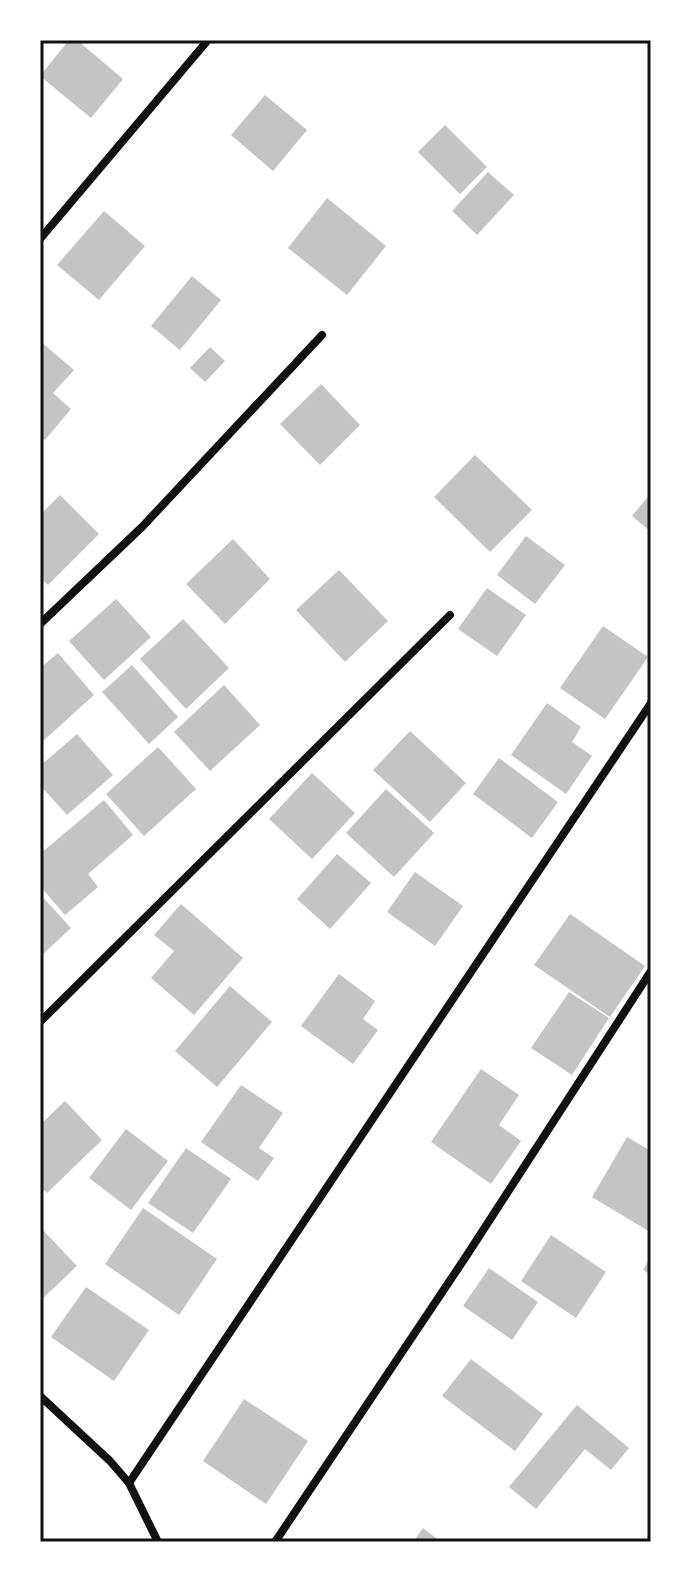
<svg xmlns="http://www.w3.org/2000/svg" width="691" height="1582" font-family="Roboto,sans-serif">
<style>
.building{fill:#c4c4c4}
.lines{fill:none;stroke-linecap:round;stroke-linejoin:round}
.minor{stroke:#111;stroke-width:8}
.neatline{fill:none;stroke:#111;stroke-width:3}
</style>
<rect width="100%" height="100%" fill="#fff"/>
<!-- building -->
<g class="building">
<polygon points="69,40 77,40 123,79 91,118 40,76"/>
<polygon points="265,95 307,130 273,171 231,135"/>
<polygon points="445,125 487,167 460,194 418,152"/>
<polygon points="488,172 514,195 477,235 452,211"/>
<polygon points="327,198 386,246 347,295 288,248"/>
<polygon points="104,211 145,246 99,300 57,265"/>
<polygon points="192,276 221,300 180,350 151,326"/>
<polygon points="40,341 74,370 53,393 71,409 45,440 40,436"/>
<polygon points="210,347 225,361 205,382 190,368"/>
<polygon points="321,384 360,425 320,465 280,424"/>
<polygon points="475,455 532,510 490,552 434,497"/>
<polygon points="651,493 651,532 632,516"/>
<polygon points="60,495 99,534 48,585 40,577 40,515"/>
<polygon points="526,536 565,565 535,604 497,575"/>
<polygon points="233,539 270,579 225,624 186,584"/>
<polygon points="339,570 388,621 345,662 296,610"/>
<polygon points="487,588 526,615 497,656 458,629"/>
<polygon points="116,599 151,637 104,680 69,641"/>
<polygon points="183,619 229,668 186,709 140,659"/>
<polygon points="603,626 648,657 605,719 560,688"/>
<polygon points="58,653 94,695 43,741 40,737 40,668"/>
<polygon points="132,665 178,717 149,744 102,692"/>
<polygon points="224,685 260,725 210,771 174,732"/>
<polygon points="547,703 581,727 572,742 592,756 566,794 511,755"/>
<polygon points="410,731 466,783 430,822 373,770"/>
<polygon points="77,734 113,775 67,815 40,785 40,766"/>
<polygon points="158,747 196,789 144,836 106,794"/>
<polygon points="499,758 558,802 532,838 473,794"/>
<polygon points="312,773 355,813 312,859 269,819"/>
<polygon points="386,789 434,833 394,877 346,833"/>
<polygon points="104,800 133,835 88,874 98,887 65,915 40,886 40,854"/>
<polygon points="337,854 371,883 330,929 297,899"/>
<polygon points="415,872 463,906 435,946 387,912"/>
<polygon points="40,894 71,928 40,957"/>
<polygon points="181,904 243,958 194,1015 151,978 174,951 154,935"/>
<polygon points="570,914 645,966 610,1017 534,965"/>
<polygon points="339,974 375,1001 363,1019 378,1030 353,1064 301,1026"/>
<polygon points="230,986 272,1022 217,1087 175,1051"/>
<polygon points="569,992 609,1018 572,1075 531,1048"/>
<polygon points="481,1069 519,1095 499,1125 521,1141 491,1184 431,1142"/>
<polygon points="241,1085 283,1113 259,1148 274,1158 258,1181 201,1142"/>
<polygon points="65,1101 102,1140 47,1193 40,1186 40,1125"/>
<polygon points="126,1129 168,1161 131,1210 89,1178"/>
<polygon points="627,1137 651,1151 650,1232 592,1197"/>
<polygon points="186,1148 231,1179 193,1233 148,1203"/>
<polygon points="143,1208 217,1259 179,1315 105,1264"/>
<polygon points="40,1227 77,1266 40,1301"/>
<polygon points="551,1235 606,1272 576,1318 521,1281"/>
<polygon points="651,1256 651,1275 643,1270"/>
<polygon points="489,1268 538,1302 512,1340 463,1306"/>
<polygon points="86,1287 149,1330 114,1381 51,1337"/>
<polygon points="471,1359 543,1414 515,1451 442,1396"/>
<polygon points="244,1399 308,1441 266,1504 203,1461"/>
<polygon points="577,1405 629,1448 611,1470 585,1449 536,1509 509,1487"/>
<polygon points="423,1528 441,1542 413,1542"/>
</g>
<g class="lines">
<!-- minor -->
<g class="minor">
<polyline points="40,239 208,40"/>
<polyline points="40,624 142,527 322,335"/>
<polyline points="40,1022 450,615"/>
<polyline points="40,1396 110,1461 129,1483 158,1542"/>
<polyline points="129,1483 651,703"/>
<polyline points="275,1542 467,1255 651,971"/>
</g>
</g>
<!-- border -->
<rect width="691" height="1582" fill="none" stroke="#ffffff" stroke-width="84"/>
<rect x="42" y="42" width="607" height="1498" class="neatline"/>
</svg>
